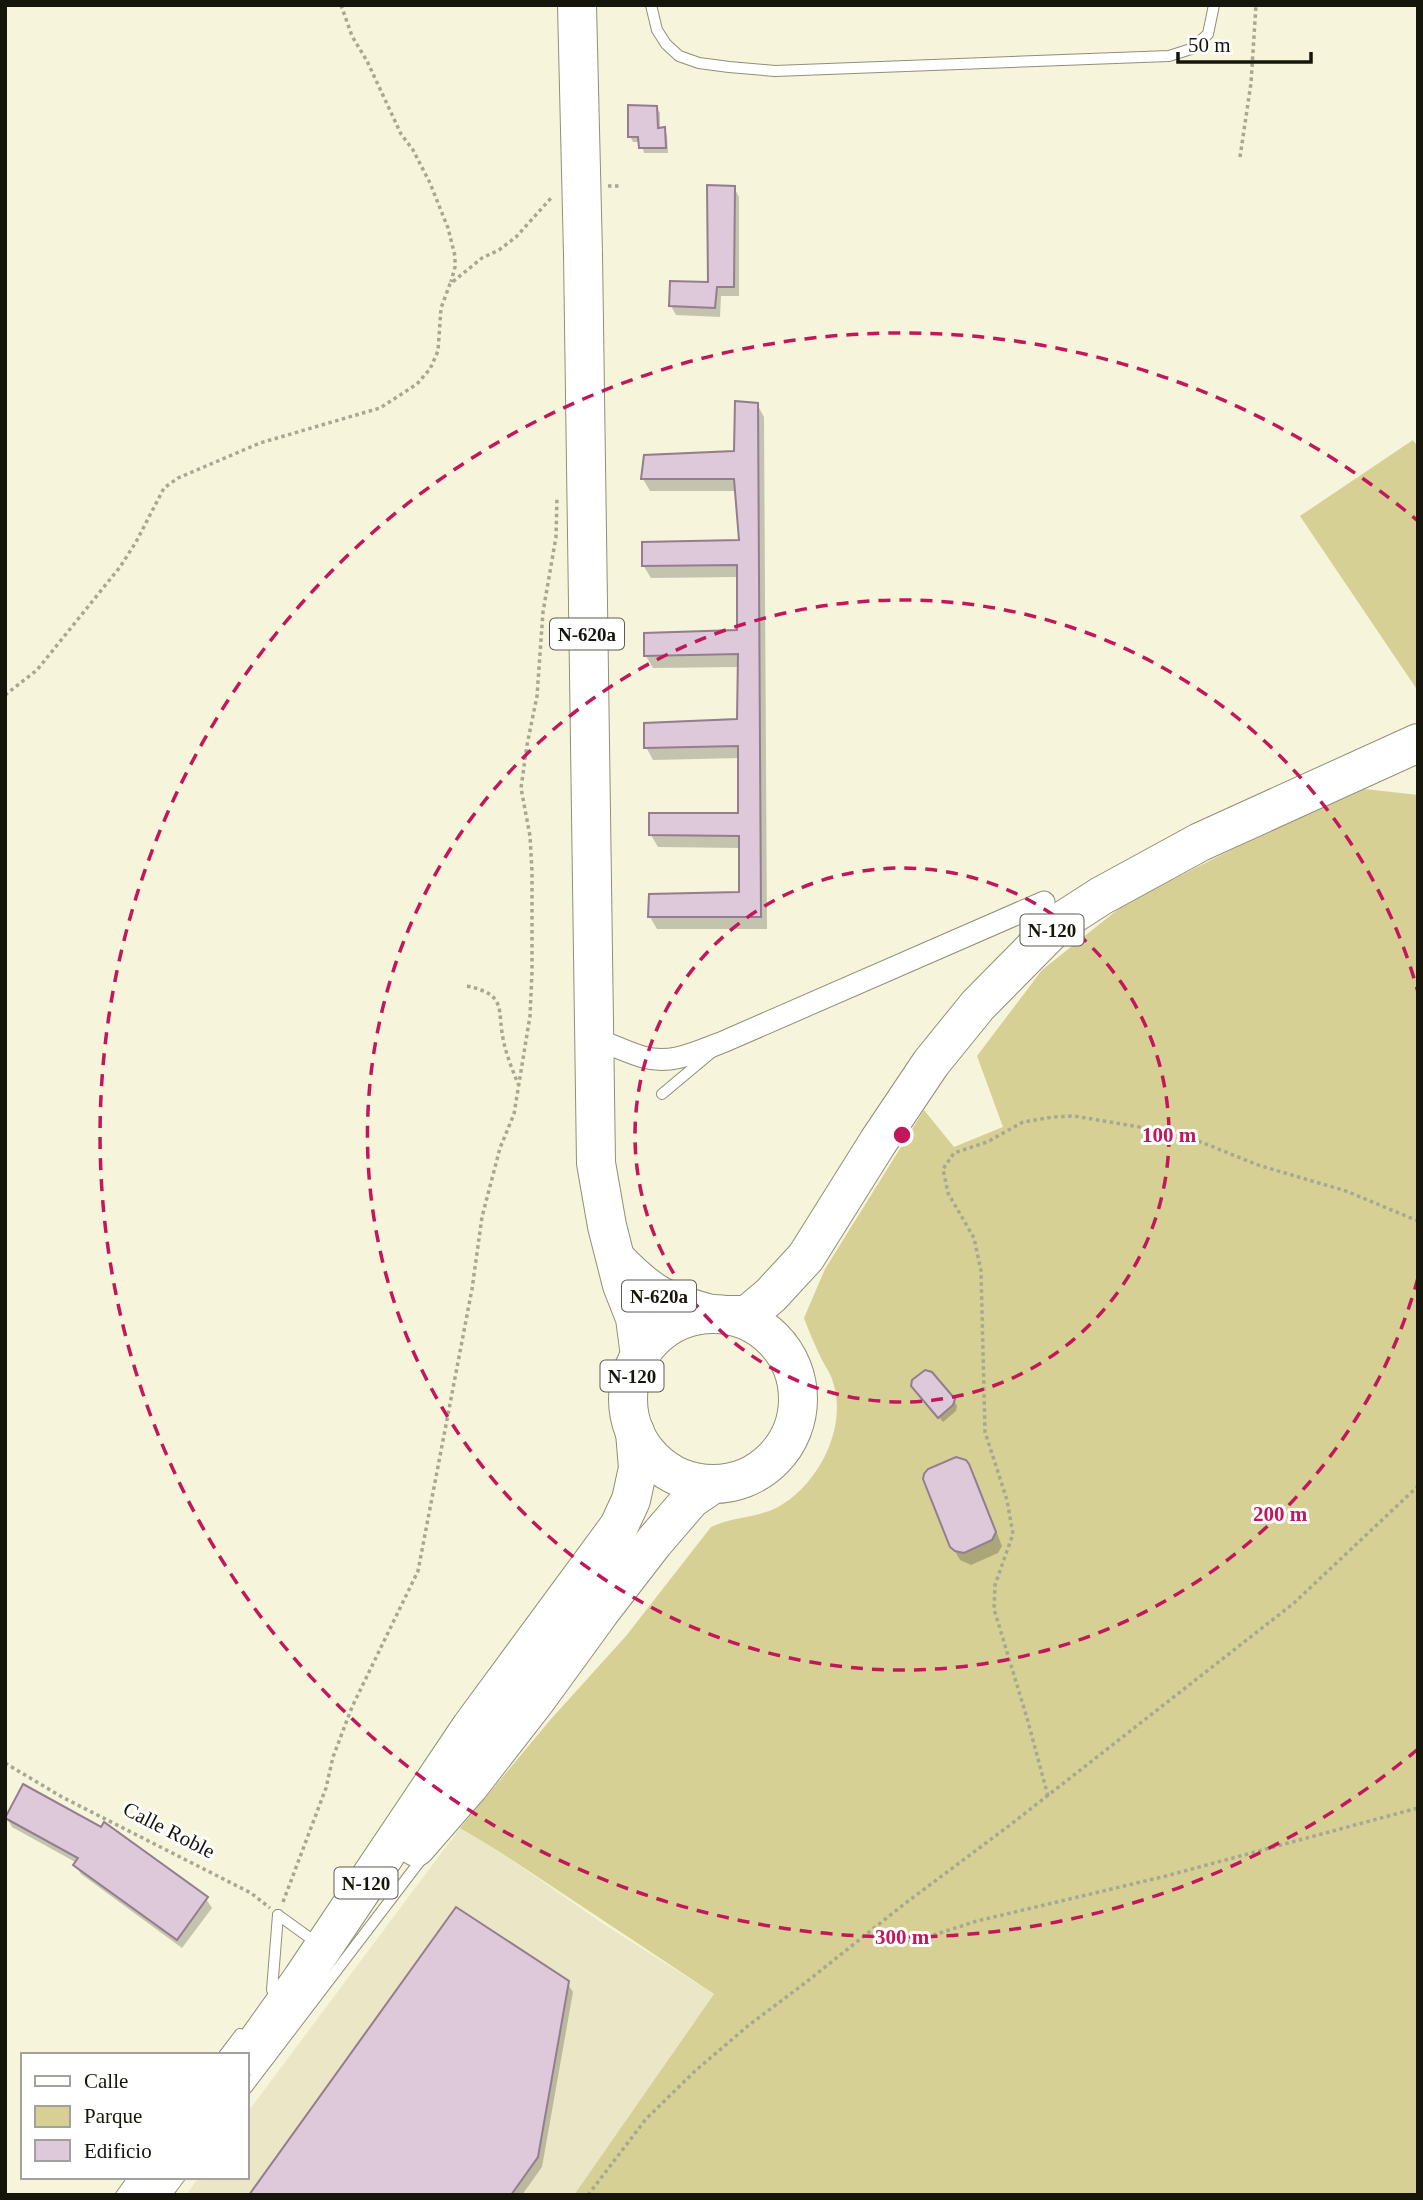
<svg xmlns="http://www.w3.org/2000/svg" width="1423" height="2200" font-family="'Times New Roman',serif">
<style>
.built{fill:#ebe7c6}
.green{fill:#d6d095}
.shadow{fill:#0003}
.building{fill:#dec9db;stroke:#927e8f;stroke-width:2}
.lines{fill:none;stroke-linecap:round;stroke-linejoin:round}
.lane-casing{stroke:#918f77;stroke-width:12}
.street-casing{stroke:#918f77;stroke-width:23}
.highway-casing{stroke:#918f77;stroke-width:40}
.path{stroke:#a8a793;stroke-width:3.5;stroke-dasharray:3.5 3.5;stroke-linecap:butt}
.lane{stroke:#fff;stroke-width:10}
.street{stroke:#fff;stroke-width:21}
.highway{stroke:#fff;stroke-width:38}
.ring{fill:none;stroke:#c2185b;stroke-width:3.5;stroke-dasharray:12 9}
.labels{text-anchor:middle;stroke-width:6;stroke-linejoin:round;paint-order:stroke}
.shield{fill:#fff;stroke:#5c5b55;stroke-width:2}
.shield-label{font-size:19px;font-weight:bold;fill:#16150c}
.street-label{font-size:21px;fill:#16150c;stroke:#fff}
.centre{fill:#c2185b;stroke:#fff;stroke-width:3.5}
.ring-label{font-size:21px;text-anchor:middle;font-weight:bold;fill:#c2185b;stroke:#fff;stroke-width:6;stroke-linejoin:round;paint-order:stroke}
</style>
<rect width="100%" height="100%" fill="#f6f4da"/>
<!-- built -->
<polygon class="built" points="460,1828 500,1852 602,1923 714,1994 574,2195 186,2195 199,2177 247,2177 247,2113"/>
<!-- green -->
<g class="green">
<polygon points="1413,440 1418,447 1418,691 1300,516"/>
<path d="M 1365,789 L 1418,795 L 1418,2195 L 574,2195 L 714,1994 L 500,1852 L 460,1828 L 551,1719 L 626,1636 L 711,1527 C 734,1516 755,1519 778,1507 C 818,1485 848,1428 833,1382 C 831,1374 825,1366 821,1358 C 815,1345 809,1332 804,1318 L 825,1269 L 924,1110 L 954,1147 L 1003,1127 L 977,1056 L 1042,970 L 1126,903 L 1241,845 Z"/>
</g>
<!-- shadow -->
<g class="shadow">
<polygon points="656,107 660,113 660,130 664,129 667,135 668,153 644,153 641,142 633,142 630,136"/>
<polygon points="734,187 739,197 739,296 721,296 720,317 676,315 671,306 710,284"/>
<polygon points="757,404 764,417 767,929 657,929 650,917 741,893 741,848 658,847 651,835 740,815 740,758 653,760 646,747 739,721 739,667 653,668 646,656 738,631 739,577 651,578 643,565 741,541 737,491 650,491 643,479 736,453"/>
<polygon points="917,1392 954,1400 957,1406 956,1411 943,1422"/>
<polygon points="965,1461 976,1479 1002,1546 998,1553 971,1565 960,1560 952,1546"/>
<polygon points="7,1818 206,1899 212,1908 182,1948 81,1874 75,1865 77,1863 12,1827"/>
<polygon points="567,1983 573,1992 542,2167 522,2195 251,2195"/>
</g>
<!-- building -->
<g class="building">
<polygon points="628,105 657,106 658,128 665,127 666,148 639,148 638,137 628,137"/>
<polygon points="707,185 735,186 734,287 717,287 715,308 669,306 670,281 708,282"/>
<polygon points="735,401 758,403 761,917 648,917 649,894 739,892 739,836 649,835 649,813 738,813 738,746 644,748 644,723 737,719 738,654 644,656 644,633 737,630 737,565 642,566 642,542 739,540 734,479 641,479 644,455 734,451"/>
<polygon points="925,1370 932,1372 955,1399 953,1405 938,1418 911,1386 912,1380"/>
<polygon points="956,1457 966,1460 969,1464 996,1532 992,1540 964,1553 955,1551 950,1547 923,1479 924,1474 928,1469"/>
<polygon points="23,1784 101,1827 104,1822 208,1897 177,1940 73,1865 78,1858 5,1818"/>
<polygon points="456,1907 569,1981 538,2157 511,2195 249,2195"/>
</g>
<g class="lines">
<defs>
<g id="lane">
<polyline points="651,5 657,30 666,44 679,56 699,63 729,67 775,71 1169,56 1191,49 1208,34 1214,5"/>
<polyline points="662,1094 711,1053"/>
<polyline points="278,1915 310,1938"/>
<polyline points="272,1990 278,1915"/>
<polyline points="224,2055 240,2034"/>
<polyline points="247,2088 423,1857"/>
<polyline points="168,2193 180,2177"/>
<polyline points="121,2195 134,2177"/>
</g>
<path id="street" d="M 595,1040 C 612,1044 626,1052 643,1057 C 672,1065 696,1052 723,1042 L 1044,902"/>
<g id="highway">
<polyline points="577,5 583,254 596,1163 607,1226 622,1285 635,1318 640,1356"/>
<path d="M 617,1260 C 650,1294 665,1302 711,1314"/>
<circle cx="713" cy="1399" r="85"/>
<polyline points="728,1315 746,1315 752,1311 771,1295 806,1257 878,1142 931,1063 978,1005 1059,923 1101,896 1200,842 1418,743"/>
<polyline points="416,1847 470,1785 536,1700 600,1612 654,1542 691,1499 713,1484"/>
<polyline points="247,2056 302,1979 471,1727 619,1526 631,1500 638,1468 635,1432"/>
<polyline points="145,2195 158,2177"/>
</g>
</defs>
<!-- lane casing -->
<use href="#lane" class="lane-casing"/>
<!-- street casing -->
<use href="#street" class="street-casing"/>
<!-- highway casing -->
<use href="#highway" class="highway-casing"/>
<!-- path -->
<g class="path">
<polyline points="341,5 352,36 367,61 401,134 413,150 430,183 448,228 455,256 455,267 451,282"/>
<polyline points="1240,157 1251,83 1256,5"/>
<polyline points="608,186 622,186"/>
<polyline points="5,695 37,670 120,567 136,542 164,488 178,478 260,443 380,408 417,384 430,369 438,351 441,308 450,284 482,258 499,250 516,237 552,197"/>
<path d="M 467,986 C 509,995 496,1010 504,1043 C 507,1057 513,1071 518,1084"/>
<polyline points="5,1763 62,1797 251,1893 270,1908"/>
<polyline points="1048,1796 1027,1718 994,1609 995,1585 1013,1534 1007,1500 985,1432 981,1271 974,1238 948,1193 943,1169 954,1153 987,1142 1023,1122 1053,1117 1074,1116 1181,1134 1258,1165 1346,1191 1418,1221"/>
<polyline points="283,1902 326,1788 333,1757 352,1707 418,1571 472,1289 482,1217 500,1148 514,1114 530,1016 532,972 532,872 530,836 521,788 527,745 537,696 543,612 556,537 557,497"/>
<polyline points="874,1928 889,1937 902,1941 918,1940 977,1921 1166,1876 1418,1808"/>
<polyline points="588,2195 646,2119 695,2071 749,2025 805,1983 903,1905 1010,1825 1294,1603 1418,1486"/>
</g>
<!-- lane -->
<use href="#lane" class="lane"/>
<!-- street -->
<use href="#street" class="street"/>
<!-- highway -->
<use href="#highway" class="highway"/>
</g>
<!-- distance rings -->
<g class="ring">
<circle cx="902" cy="1135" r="267"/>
<path d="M1418 1278A535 535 0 1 1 1418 992"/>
<path d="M1418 1749A802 802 0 1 1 1418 521"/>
</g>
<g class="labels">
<!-- shield labels -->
<g class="shield">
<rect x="550" y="618.5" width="74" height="31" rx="5"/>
<rect x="1020.5" y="914.5" width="63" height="31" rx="5"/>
<rect x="622" y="1280.5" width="74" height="31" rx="5"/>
<rect x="600.5" y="1360.5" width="63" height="31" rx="5"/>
<rect x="334.5" y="1867.5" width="63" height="31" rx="5"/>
</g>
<g class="shield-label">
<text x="587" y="641">N-620a</text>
<text x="1052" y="937">N-120</text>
<text x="659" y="1303">N-620a</text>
<text x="632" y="1383">N-120</text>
<text x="366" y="1890">N-120</text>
</g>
<!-- street labels -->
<g class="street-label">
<text transform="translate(169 1830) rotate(27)" y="7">Calle Roble</text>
</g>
</g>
<circle cx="902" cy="1135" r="10" class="centre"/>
<g class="ring-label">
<text x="1169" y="1142">100 m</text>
<text x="1280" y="1521">200 m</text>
<text x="902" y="1944">300 m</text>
</g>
<!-- border -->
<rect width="1423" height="2200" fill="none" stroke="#16150c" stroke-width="14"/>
<!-- legend -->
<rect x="21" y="2053" width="228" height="126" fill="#ffffff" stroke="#a2a19e" stroke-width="2"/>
<rect x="35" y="2076" width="35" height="10" fill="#ffffff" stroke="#a2a19e" stroke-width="2"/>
<text x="84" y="2088" font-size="21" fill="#16150c">Calle</text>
<rect x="35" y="2106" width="35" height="21" fill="#d6d095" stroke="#a2a19e" stroke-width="2"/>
<text x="84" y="2123" font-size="21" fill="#16150c">Parque</text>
<rect x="35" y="2140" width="35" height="21" fill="#dec9db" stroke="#a2a19e" stroke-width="2"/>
<text x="84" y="2158" font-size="21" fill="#16150c">Edificio</text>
<!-- scale -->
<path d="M1178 52v10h133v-10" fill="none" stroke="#16150c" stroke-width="3.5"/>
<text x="1188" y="52" font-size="21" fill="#16150c" stroke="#ffffff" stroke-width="5" paint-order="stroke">50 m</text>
</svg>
